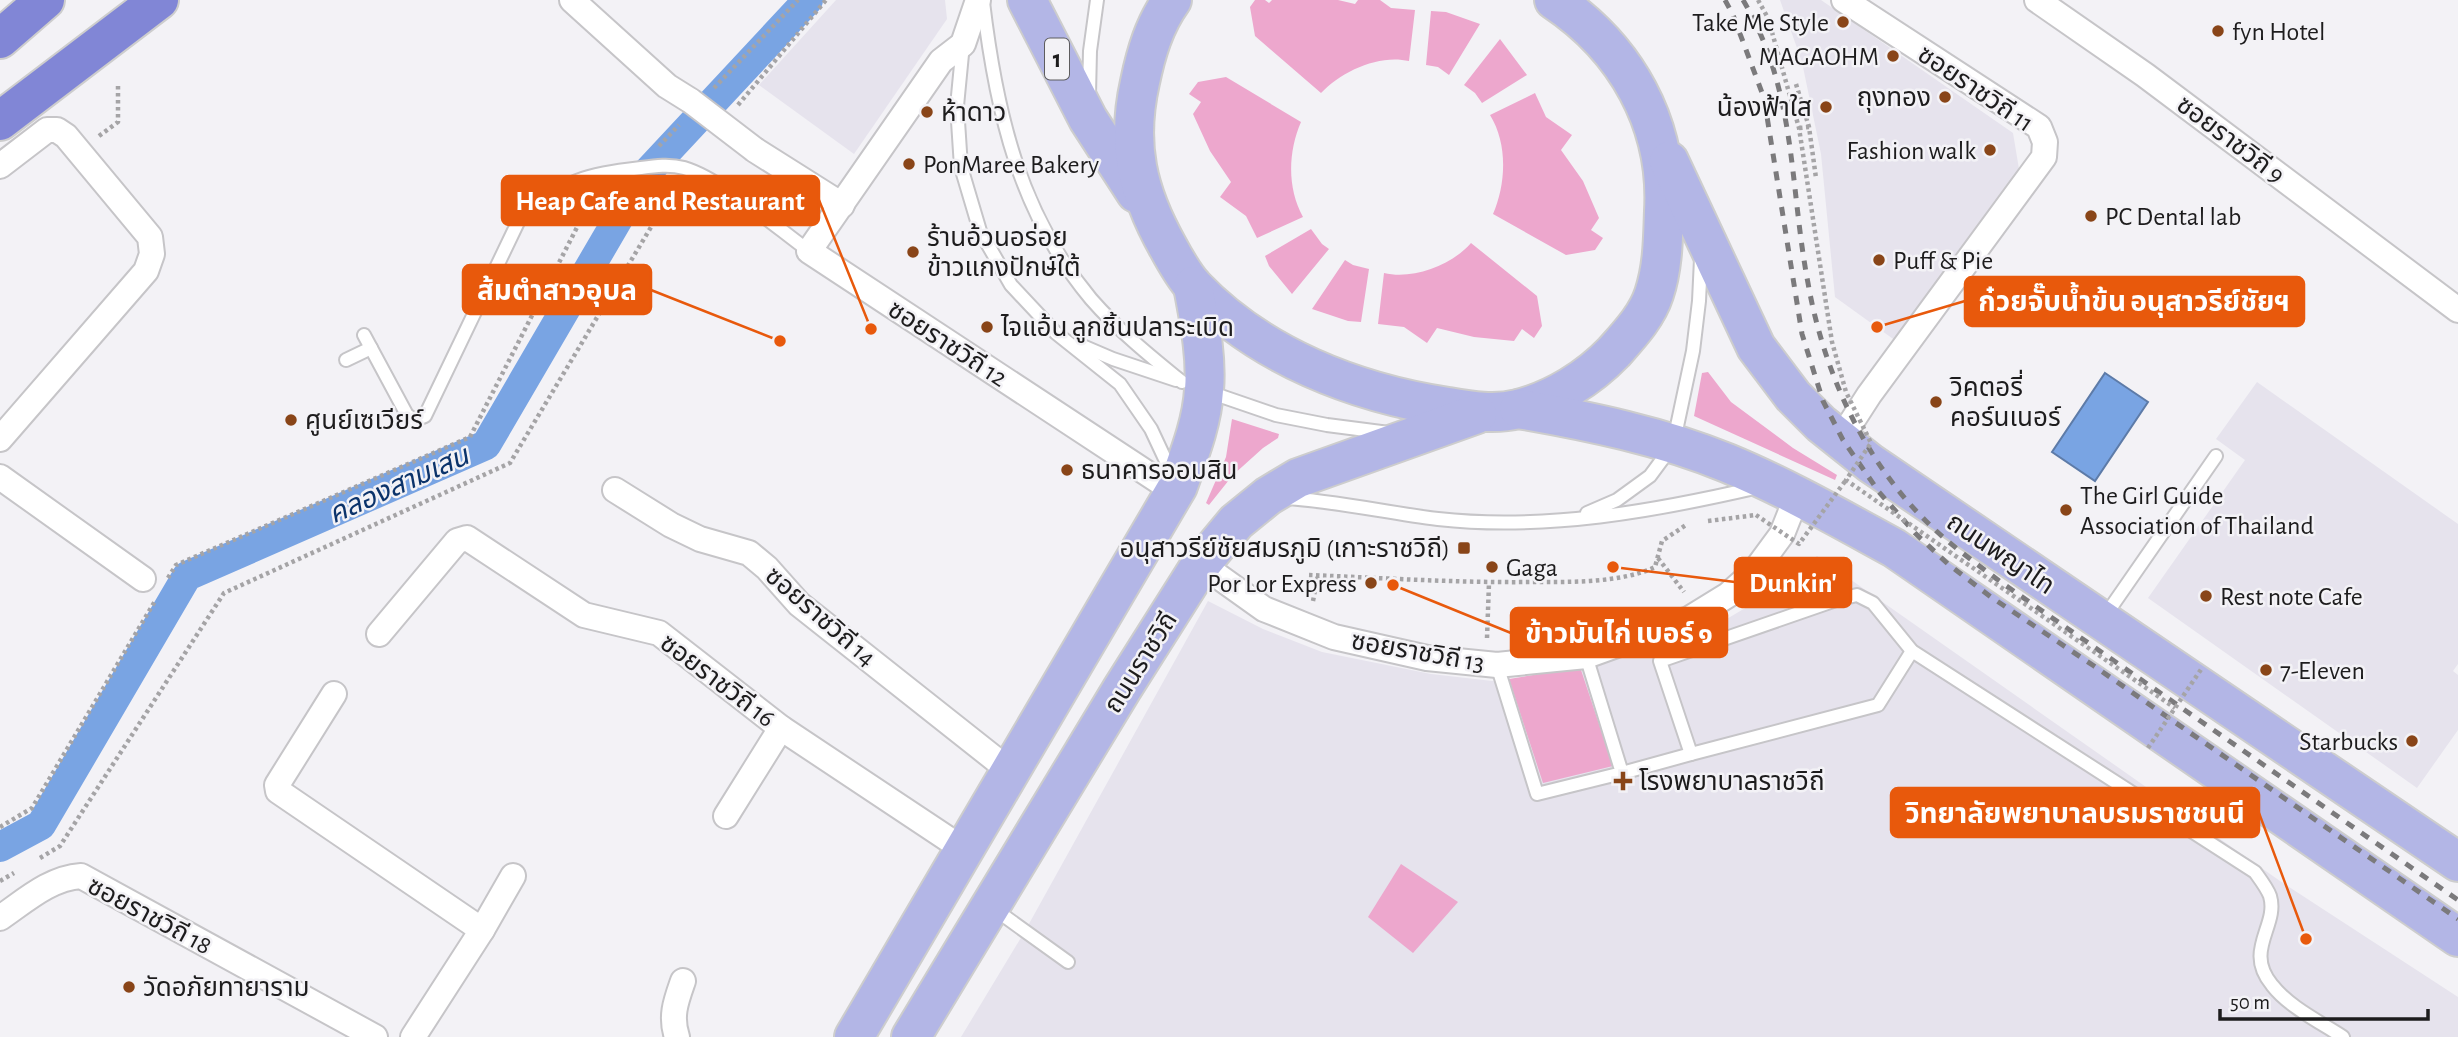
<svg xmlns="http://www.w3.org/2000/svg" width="2458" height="1037" font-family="'Alegreya Sans','Noto Sans Thai',sans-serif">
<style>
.built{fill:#e6e3ed}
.green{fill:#eda7cd}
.water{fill:#79a4e3;stroke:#5d7ba8;stroke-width:2}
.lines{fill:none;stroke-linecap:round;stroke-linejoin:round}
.canal{stroke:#79a4e3;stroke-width:30}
.lane-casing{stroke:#c6c5c8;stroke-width:16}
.street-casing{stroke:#c6c5c8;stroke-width:28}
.primary-casing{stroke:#cdcdcd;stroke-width:42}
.highway-casing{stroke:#cdcdcd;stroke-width:42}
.path{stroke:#a5a4a6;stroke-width:4.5;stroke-dasharray:3.5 3.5;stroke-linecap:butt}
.lane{stroke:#fff;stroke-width:12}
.street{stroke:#fff;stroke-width:24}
.primary{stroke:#b3b6e6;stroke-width:38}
.highway{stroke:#8186d6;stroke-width:38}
.rail{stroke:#7b7a7c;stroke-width:5;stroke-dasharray:9 9;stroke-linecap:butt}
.street-bridge-casing{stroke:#c6c5c8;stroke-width:28;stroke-linecap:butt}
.path-bridge{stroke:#a5a4a6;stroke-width:4.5;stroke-dasharray:3.5 3.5;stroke-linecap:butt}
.street-bridge{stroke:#fff;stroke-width:24}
.poi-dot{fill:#894518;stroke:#f3f2f6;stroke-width:2.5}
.labels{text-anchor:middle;stroke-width:5;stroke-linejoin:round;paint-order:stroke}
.shield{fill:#f3f2f6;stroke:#5d5c5e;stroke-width:2}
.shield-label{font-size:24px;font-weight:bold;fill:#1d1c1d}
.poi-label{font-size:26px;fill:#1d1c1d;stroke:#f3f2f6;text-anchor:start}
.street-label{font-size:26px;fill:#1d1c1d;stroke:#f3f2f6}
.water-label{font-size:28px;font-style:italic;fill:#0b336b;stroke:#f3f2f6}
.leader{fill:none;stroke:#e8590c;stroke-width:2.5}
.callout-dot{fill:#e8590c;stroke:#f3f2f6;stroke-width:2.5}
.callout{fill:#e8590c;stroke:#e8590c;stroke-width:2.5}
.callout-label{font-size:28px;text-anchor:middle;font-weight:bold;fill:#fff}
</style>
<rect width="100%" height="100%" fill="#f3f2f6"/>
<!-- built -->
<g class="built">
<polygon points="836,0 945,0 947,19 854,154 759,85"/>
<polygon points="1780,0 1821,0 2013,133 2019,169 1896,341 1835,297 1821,154 1802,62"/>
<polygon points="2257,382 2458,524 2458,664 2453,671 2458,675 2458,730 2417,788 2148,598 2245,460 2216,439"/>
<polygon points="1817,556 2280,881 2458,997 2458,1037 961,1037 1025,931 1208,601 1263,629 1322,652 1431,674 1501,682 1589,666 1691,640 1764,597"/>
</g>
<!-- green -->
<g class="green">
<path d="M 1255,0 L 1265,0 L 1269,3 L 1272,0 L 1338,0 L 1355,4 L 1358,0 L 1380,0 L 1391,8 L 1415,10 L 1409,61 C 1379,54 1342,71 1321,93 L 1255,36 L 1250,7 Z"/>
<polygon points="1431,11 1446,12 1480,24 1449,75 1438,67 1426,65"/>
<polygon points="1500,39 1527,75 1482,103 1475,93 1464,85"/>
<path d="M 1226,77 L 1301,122 C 1288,152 1287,188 1303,217 L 1257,238 L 1246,216 L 1220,197 L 1231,182 L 1210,151 L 1193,114 L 1201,102 L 1189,94 L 1198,82 Z"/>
<path d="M 1535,93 L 1546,117 L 1572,135 L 1561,150 L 1583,181 L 1599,218 L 1591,230 L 1603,238 L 1595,250 L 1566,255 L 1493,214 C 1506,184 1508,144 1490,115 Z"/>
<polygon points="1311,229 1322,244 1329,249 1292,294 1269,266 1265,256"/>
<path d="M 1471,243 L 1537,296 L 1542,326 L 1534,338 L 1522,329 L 1514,341 L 1474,337 L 1437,328 L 1427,343 L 1404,327 L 1378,324 L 1384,273 C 1413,280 1452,265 1471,243 Z"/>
<polygon points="1345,260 1353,265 1369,269 1361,322 1348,321 1312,309"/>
<polygon points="1708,372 1731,402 1793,448 1837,475 1835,480 1694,416 1702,373"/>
<polygon points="1232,419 1279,434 1278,438 1263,448 1233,475 1209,505 1206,503 1226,457"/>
<polygon points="1580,667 1613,766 1543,783 1509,679"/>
<polygon points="1401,864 1458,902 1413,953 1368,917"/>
</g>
<!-- water -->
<polygon class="water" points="2105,373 2148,402 2095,481 2052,452"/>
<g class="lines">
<!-- canal -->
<polyline class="canal" points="0,847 41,825 187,576 486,445 642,178 808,0"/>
<defs>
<g id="lane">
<path d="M 983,2 C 996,111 1019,213 1091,299 C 1118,330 1150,356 1182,382"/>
<polyline points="963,44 957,106 961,167 980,231 1011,285 1056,333 1120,384 1151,429 1173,476"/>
<polyline points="1089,94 1090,51 1097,0"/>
<path d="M 364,335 L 407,415 L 415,420 L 425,416 L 520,218 C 565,180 583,175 641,168 C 655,166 670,164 684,168 C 721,179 776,227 809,251"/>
<polyline points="1078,344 1113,359 1176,380"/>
<polyline points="346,360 371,348"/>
<polyline points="1209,392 1276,415 1327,425 1389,433"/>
<path d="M 1285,498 C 1337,501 1387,513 1438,519 C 1545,531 1655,511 1759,487"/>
<polyline points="1587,513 1617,500 1650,476 1673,445 1693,351 1699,301 1701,259"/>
<polyline points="2105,616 2216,456"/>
<polyline points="1497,665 1537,794 1622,773 1586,656"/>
<polyline points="1691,754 1878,705 1912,651"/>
<path d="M 1622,773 L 1691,754 L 1660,661 L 1836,600 L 1857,595 L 1873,603 L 1912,651 L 2255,872 C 2260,879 2267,888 2270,896 C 2279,926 2243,950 2272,985 C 2289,1007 2320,1022 2343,1037"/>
<polyline points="993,908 1068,962"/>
</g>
<g id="street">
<polyline points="572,0 667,86 691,101"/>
<polyline points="978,0 963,44 941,61 809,251 1174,491"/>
<polyline points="2037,0 2145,75 2458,310"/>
<polyline points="755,150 842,205"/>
<polyline points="0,166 47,130 57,130 66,136 150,237 152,254 146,271 0,439"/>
<polyline points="1840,440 1869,395 2044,157 2045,142 2039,127 1844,0"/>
<polyline points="0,477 143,579"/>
<polyline points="615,490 671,525 700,539 749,553 767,568 799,604 1010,771"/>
<polyline points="1201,564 1264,609 1334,637 1427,658 1497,665 1586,656 1689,619 1728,595 1754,572 1782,534 1797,496"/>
<polyline points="379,634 457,541 467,538 584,615 659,633 781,728 963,849"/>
<polyline points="334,694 277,785 278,791 482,930"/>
<polyline points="726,816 781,728"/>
<path d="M 0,918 C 25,901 50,878 81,876 L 375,1037"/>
<polyline points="413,1037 482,930 513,876"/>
<path d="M 677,1037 C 670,1016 676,1001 683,981"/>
</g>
<g id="primary">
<polyline points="1027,0 1088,119 1136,193"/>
<path d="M 1172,0 C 1154,25 1146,53 1140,82 C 1126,144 1137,192 1168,247 C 1175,260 1184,276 1194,287 C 1260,356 1355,393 1448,407 C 1471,411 1495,415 1518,409 C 1554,400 1589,378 1614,352 C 1629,335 1647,316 1654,294 C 1663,267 1663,239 1664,211 C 1669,124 1626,48 1554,0"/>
<polyline points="1669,161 1756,347 1793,396 1821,424 1870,463 2458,862"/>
<path d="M 1519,409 C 1589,421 1661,436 1727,463 C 1785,487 1839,518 1894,548 L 2458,937"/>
<path d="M 854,1037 L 1178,486 C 1189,455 1202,423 1204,390 C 1207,356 1199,319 1193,286"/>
<polyline points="911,1037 1122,689 1201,564 1236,522 1268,496 1298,478 1477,414"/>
</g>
<g id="highway">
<polyline points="0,39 45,0"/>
<polyline points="0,121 159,0"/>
</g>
</defs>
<!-- lane casing -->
<use href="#lane" class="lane-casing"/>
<!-- street casing -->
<use href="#street" class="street-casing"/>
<!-- primary casing -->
<use href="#primary" class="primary-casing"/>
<!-- highway casing -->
<use href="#highway" class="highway-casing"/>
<!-- path -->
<g class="path">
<polyline points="1796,84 1809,127 1816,178"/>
<polyline points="714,88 798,0"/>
<polyline points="738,105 826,0"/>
<polyline points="1799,128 1809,127"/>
<polyline points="99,136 118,122 118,85"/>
<polyline points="659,146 679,125"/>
<polyline points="1708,521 1756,515"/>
<polyline points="1658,558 1684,592"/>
<path d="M 1309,575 C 1384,578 1459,583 1534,582 C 1571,582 1622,583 1655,567 L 1662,541 L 1686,525"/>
<polyline points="168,578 176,565 470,437 593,196"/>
<polyline points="1313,601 1318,575"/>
<polyline points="1487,638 1489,583"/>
<polyline points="0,827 32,808 155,601"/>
<polyline points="40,858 60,846 224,593 510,463 675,187"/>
<polyline points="0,881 14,873"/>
</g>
<!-- lane -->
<use href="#lane" class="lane"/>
<!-- street -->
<use href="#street" class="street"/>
<!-- primary -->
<use href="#primary" class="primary"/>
<!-- highway -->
<use href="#highway" class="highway"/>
<!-- rail -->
<g class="rail">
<polyline points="1725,0 1733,15 1764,98 1802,334 1823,401 1843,440 1879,492 1915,533 1948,564 1991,597 2094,666 2458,919"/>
<path d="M 1743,0 C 1797,91 1789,184 1808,283 C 1823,369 1862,457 1924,519 C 1947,543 1976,563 2002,583 L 2458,900"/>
</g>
<defs>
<polyline id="street-bridge" points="691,101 755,150"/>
</defs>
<!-- street-bridge casing -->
<use href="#street-bridge" class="street-bridge-casing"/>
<!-- path-bridge -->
<g class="path-bridge">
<polyline points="1758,0 1768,18 1799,128 1832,342 1846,392 1871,443 1846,480 2175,708"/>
<polyline points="1756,515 1799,544 1846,480"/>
<polyline points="2148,748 2202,668"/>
</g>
<!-- street-bridge -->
<use href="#street-bridge" class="street-bridge"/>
</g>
<!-- markers -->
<g class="poi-dot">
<circle cx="1843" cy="22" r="7"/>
<circle cx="2218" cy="31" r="7"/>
<circle cx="1893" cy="56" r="7"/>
<circle cx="1945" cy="97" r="7"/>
<circle cx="1826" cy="107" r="7"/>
<circle cx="927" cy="112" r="7"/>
<circle cx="1990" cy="150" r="7"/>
<circle cx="909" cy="164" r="7"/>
<circle cx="2091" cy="216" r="7"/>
<circle cx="913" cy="252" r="7"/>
<circle cx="1879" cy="260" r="7"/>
<circle cx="987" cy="327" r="7"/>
<circle cx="1936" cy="402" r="7"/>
<circle cx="291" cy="420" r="7"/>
<circle cx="1067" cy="470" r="7"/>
<circle cx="2066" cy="510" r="7"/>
<rect x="1457" y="541" width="14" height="14" rx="3.5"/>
<circle cx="1492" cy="567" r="7"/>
<circle cx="1371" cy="583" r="7"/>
<circle cx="2206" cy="596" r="7"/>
<circle cx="2266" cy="670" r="7"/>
<circle cx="2412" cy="741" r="7"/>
<path d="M1619.5 770.5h7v7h7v7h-7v7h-7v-7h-7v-7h7z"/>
<circle cx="129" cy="987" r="7"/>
</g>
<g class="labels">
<!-- shield labels -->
<rect class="shield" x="1045" y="38.5" width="24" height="41" rx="5"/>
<g class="shield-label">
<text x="1057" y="67">1</text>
</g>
<!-- poi labels -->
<g class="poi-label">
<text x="1829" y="31" text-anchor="end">Take Me Style</text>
<text x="2232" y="40">fyn Hotel</text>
<text x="1879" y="65" text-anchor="end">MAGAOHM</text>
<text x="1931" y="106" text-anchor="end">ถุงทอง</text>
<text x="1812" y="116" text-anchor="end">น้องฟ้าใส</text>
<text x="941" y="121">ห้าดาว</text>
<text x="1976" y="159" text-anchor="end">Fashion walk</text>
<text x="923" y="173">PonMaree Bakery</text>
<text x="2105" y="225">PC Dental lab</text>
<text x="927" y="246">ร้านอ้วนอร่อย<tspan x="927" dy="30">ข้าวแกงปักษ์ใต้</tspan></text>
<text x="1893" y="269">Puff &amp; Pie</text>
<text x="1001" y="336">ไจแอ้น ลูกชิ้นปลาระเบิด</text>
<text x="1950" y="396">วิคตอรี่<tspan x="1950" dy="30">คอร์นเนอร์</tspan></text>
<text x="305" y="429">ศูนย์เซเวียร์</text>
<text x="1081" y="479">ธนาคารออมสิน</text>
<text x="2080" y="504">The Girl Guide<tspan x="2080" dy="30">Association of Thailand</tspan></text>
<text x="1450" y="557" text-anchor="end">อนุสาวรีย์ชัยสมรภูมิ (เกาะราชวิถี)</text>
<text x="1506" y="576">Gaga</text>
<text x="1357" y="592" text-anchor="end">Por Lor Express</text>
<text x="2220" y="605">Rest note Cafe</text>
<text x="2280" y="679">7-Eleven</text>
<text x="2398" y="750" text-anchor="end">Starbucks</text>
<text x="1639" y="790">โรงพยาบาลราชวิถี</text>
<text x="143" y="996">วัดอภัยทายาราม</text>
</g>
<!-- street labels -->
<g class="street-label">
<text transform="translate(1976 88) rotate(34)" y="9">ซอยราชวิถี 11</text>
<text transform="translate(2231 139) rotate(37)" y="9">ซอยราชวิถี 9</text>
<text transform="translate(948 343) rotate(33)" y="9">ซอยราชวิถี 12</text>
<text transform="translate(2001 553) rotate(34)" y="9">ถนนพญาไท</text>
<text transform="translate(821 616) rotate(41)" y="9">ซอยราชวิถี 14</text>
<text transform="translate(1418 651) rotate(10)" y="9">ซอยราชวิถี 13</text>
<text transform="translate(1140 662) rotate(-58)" y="9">ถนนราชวิถี</text>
<text transform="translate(718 680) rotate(37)" y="9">ซอยราชวิถี 16</text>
<text transform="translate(150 915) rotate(28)" y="9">ซอยราชวิถี 18</text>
</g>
<!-- water labels -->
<g class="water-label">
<text transform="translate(398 484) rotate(-24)" y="10">คลองสามเสน</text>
</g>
</g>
<!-- callouts -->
<path class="leader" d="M871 329L819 200M780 341L651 290M1877 327L1965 301M1613 567L1735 582M1393 585L1511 633M2306 939L2259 813"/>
<g class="callout-dot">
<circle cx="871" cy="329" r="7"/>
<circle cx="780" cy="341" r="7"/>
<circle cx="1877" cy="327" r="7"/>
<circle cx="1613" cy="567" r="7"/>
<circle cx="1393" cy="585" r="7"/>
<circle cx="2306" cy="939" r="7"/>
</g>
<g class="callout">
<rect x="502" y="176" width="317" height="49" rx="7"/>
<rect x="463" y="265" width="188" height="49" rx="7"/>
<rect x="1965" y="277" width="339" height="49" rx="7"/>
<rect x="1735" y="558" width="116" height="49" rx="7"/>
<rect x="1511" y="608" width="216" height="49" rx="7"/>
<rect x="1891" y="788" width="368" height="49" rx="7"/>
</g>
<g class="callout-label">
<text x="660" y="210">Heap Cafe and Restaurant</text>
<text x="557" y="300">ส้มตำสาวอุบล</text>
<text x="2134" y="311">ก๋วยจั๊บน้ำข้น อนุสาวรีย์ชัยฯ</text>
<text x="1793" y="592">Dunkin'</text>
<text x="1619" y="643">ข้าวมันไก่ เบอร์ ๑</text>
<text x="2075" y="823">วิทยาลัยพยาบาลบรมราชชนนี</text>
</g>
<!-- scale -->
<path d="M2220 1009v10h208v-10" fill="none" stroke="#1d1c1d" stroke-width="3.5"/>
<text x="2230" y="1009" font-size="21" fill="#1d1c1d" stroke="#f3f2f6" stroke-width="5" paint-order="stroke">50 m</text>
</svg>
